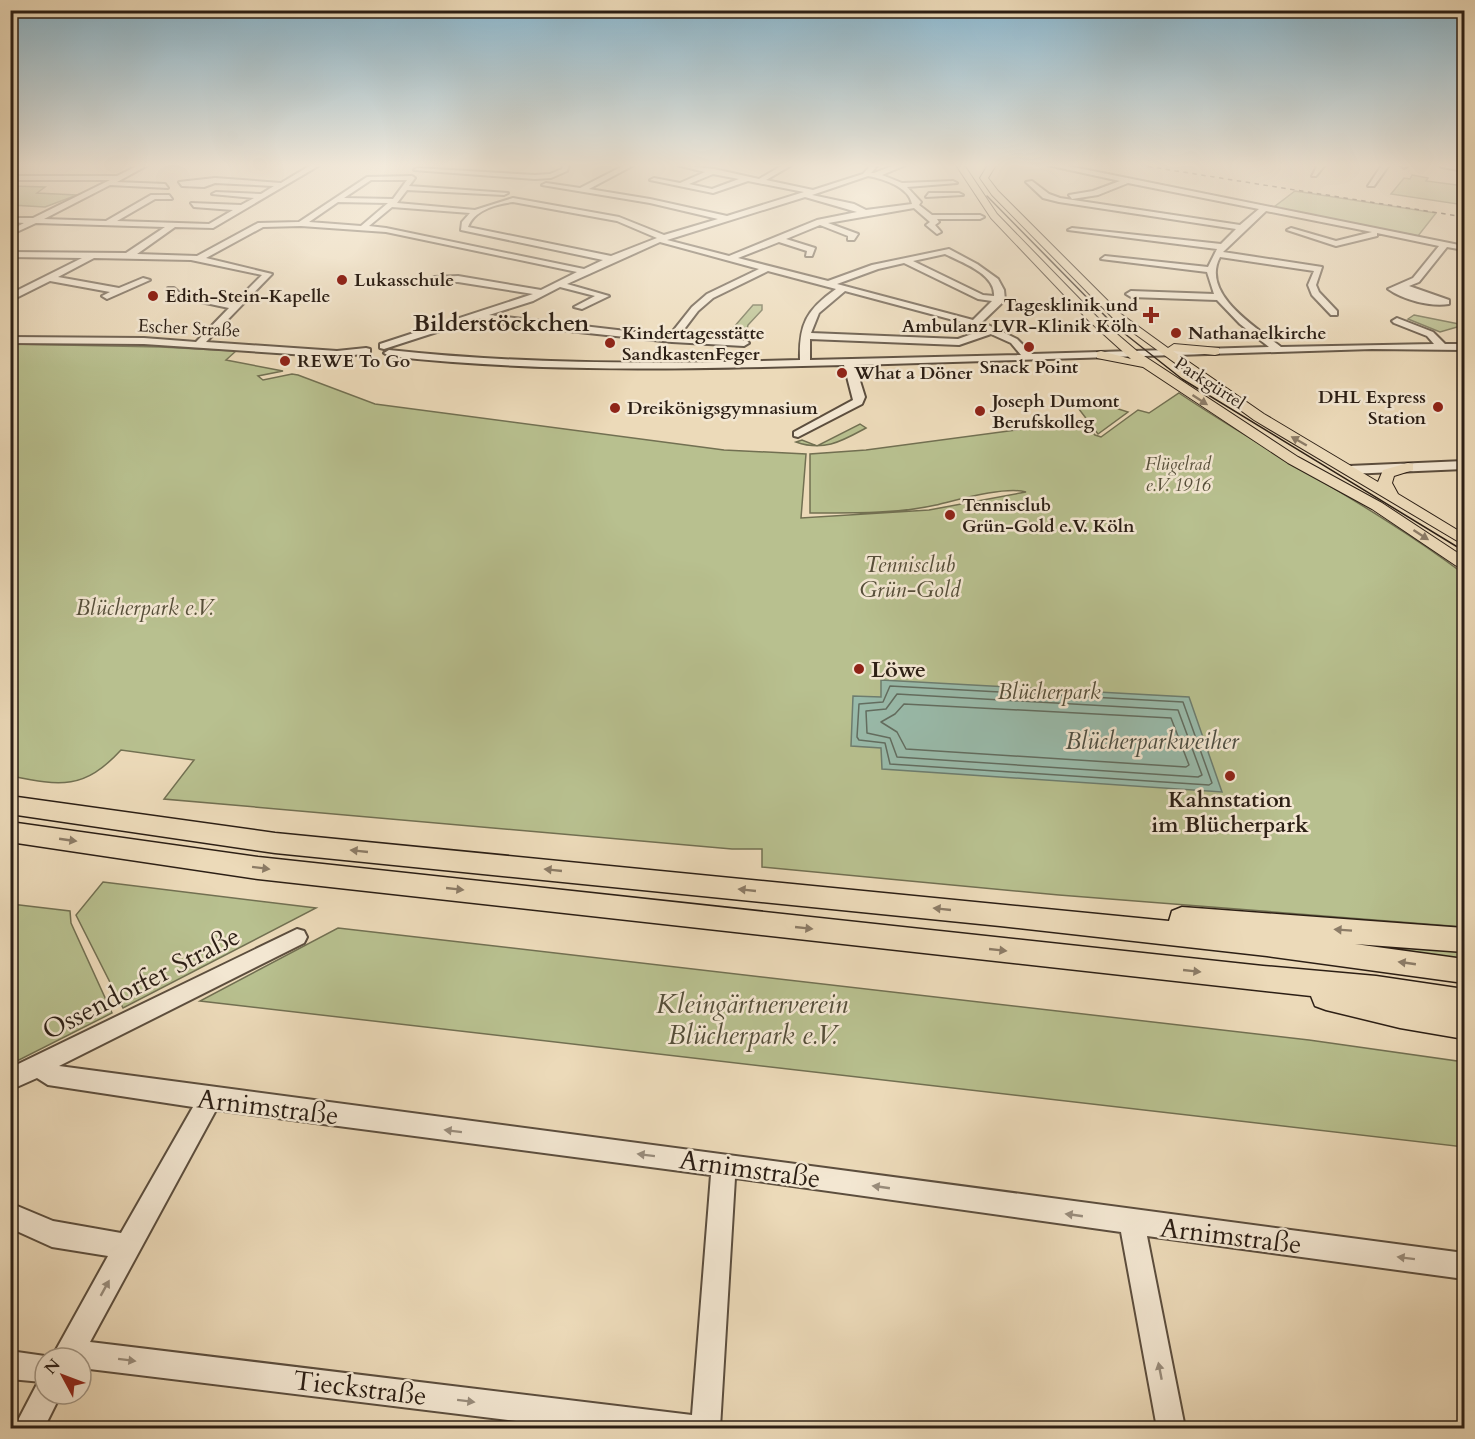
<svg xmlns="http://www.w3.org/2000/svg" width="1475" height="1439" font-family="Cardo,serif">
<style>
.green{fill:#b8c08f;stroke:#727052;stroke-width:1.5}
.water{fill:#99bbab;stroke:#6d7d6f;stroke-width:1.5}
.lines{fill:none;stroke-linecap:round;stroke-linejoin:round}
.shore{stroke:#626d60;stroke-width:1.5}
.minor-casing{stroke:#5c4e3e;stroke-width:4}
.major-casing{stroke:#2c1f15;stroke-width:2}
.highway-casing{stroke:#2c1f15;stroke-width:3}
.minor{fill:#f3e7d2;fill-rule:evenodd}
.major{fill:#ecdab9;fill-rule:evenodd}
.highway{fill:#ecdab9;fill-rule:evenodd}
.tram{stroke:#2c1f15;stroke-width:1.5}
.rail{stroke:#2c1f15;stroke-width:1.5;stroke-dasharray:4.5 4.5;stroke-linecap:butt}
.oneway{fill:#8c7c67}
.oneway2{fill:#998d7d}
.poi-dot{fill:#8f2418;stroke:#f3e7d2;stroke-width:2}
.labels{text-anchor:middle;stroke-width:5;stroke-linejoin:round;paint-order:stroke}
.far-poi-label{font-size:18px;font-weight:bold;fill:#2c1f15;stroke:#f3e7d2;text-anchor:start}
.far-street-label{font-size:18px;fill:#2c1f15;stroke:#f3e7d2}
.far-park-label{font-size:18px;font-style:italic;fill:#564f3a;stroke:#f3e7d2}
.park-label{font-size:22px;font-style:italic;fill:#564f3a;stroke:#f3e7d2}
.poi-label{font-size:22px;font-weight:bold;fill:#2c1f15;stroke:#f3e7d2;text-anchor:start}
.far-district-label{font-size:24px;font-weight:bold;fill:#2c1f15;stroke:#f3e7d2}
.water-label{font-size:24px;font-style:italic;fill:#4d4e42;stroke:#f3e7d2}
.near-street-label{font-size:27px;fill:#2c1f15;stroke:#f3e7d2}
.near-park-label{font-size:27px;font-style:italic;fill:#564f3a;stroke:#f3e7d2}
</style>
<rect width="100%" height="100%" fill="#ecdab9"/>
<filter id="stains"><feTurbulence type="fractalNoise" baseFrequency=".00333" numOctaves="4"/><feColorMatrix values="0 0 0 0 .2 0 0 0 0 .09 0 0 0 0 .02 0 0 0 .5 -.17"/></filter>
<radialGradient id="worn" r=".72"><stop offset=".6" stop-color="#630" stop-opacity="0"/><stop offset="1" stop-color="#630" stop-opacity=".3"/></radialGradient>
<!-- green -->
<g class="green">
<polygon points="1412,175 1428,178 1426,181 1464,186 1464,205 1391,194 1404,178 1410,179"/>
<polygon points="11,186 45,187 37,193 77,195 45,207 11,205"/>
<polygon points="1295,191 1436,213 1418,236 1270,210"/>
<polygon points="753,305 762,305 762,310 748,325 745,337 729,341 733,328"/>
<polygon points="1414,315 1464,325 1440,332 1408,319"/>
<path d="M 11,344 L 161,347 L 236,351 L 226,360 L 283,371 L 258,376 L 263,380 L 292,374 L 298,375 L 375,404 L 724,450 L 806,454 L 801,518 L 929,510 L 1026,492 C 1005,486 957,500 936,505 C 896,514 851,513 810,513 L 810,454 L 866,450 L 1084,421 L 1095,435 L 1101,437 L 1138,410 L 1149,413 L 1179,393 C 1272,456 1374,506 1464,574 L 1464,927 L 1059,895 L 762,867 L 762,849 L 732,849 L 164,799 L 194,760 L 121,750 C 84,790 61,786 11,776 Z"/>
<polygon points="1072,400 1090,400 1128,412 1098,434"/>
<path d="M 860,424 L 866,428 C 842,441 824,452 796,442 L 802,440 L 817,446 Z"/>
<polygon points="103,882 316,908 123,1008 76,915"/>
<polygon points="11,904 70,911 71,923 112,1013 11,1064"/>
<polygon points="338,928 1309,1040 1464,1062 1464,1147 200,1001"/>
<polygon points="1335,939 1464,948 1464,959 1327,941"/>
</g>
<!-- water -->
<polygon class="water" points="881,680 1189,697 1222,792 882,769 881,748 851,746 853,696 881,697"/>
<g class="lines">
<!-- shore -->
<g class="shore">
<polygon points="890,686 1183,702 1212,783 1209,785 890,764 885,743 859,740 857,737 859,704 883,702"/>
<polygon points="897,694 1178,710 1202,775 1198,777 897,757 890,738 867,733 866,711 886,709"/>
<polygon points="904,704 1171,718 1189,765 1186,767 906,749 897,732 881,722 895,714"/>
</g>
<defs>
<g id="minor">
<path d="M 139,165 L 148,165 L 117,182 L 165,184 L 168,188 L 110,185 L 44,219 L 106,221 L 151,195 L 169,195 L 172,199 L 155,199 L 117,221 L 209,224 L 233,210 L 194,207 L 191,203 L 241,205 L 254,198 L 212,194 L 216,192 L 261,194 L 274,186 L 215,183 L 204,187 L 182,186 L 179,182 L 215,178 L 281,183 L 311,165 L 320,165 L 213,228 L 175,227 L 137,254 L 197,256 L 258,223 L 299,222 L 367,177 L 412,176 L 415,178 L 409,186 L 508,193 L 504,195 L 407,190 L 397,203 L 475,210 L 513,198 L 619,217 L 664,235 L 718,219 L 650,203 L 542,185 L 546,183 L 580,188 L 625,165 L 634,165 L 589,189 L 650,199 L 727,216 L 804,192 L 748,181 L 713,193 L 650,180 L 654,178 L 680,183 L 705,172 L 677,165 L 714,169 L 759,179 L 783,165 L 792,165 L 766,180 L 813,190 L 863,174 L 871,165 L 878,165 L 871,173 L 874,173 L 895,165 L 906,165 L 882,175 L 902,183 L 953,181 L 957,183 L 907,187 L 921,202 L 919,205 L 932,215 L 980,215 L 984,217 L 980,219 L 937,219 L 939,222 L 935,225 L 941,232 L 937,234 L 926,225 L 930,222 L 914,208 L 828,223 L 858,234 L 854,240 L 848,240 L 848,236 L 820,225 L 786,239 L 815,248 L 812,256 L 806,256 L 807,251 L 779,242 L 738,258 L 828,281 L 872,265 L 949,249 L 977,264 L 998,279 L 1004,290 L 1005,300 L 982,322 L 1017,339 L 1032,354 L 1269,347 L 1240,324 L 1217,300 L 1131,297 L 1126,294 L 1131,291 L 1214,294 L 1207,272 L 1101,259 L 1105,256 L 1208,267 L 1217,249 L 1068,230 L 1072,228 L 1221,244 L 1236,229 L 1059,202 L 1043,198 L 1026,182 L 1032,181 L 1049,194 L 1060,198 L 1240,225 L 1259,209 L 1128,183 L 1098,195 L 1072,199 L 1069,195 L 1093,191 L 1120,181 L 1047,165 L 1063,165 L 1464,246 L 1464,250 L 1447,247 L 1419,282 L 1409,286 L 1449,300 L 1449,304 C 1431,307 1403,300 1388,289 L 1413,278 L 1439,246 L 1377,233 L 1377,236 L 1336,246 L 1287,230 L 1291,228 L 1336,241 L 1372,232 L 1266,211 L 1223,252 L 1322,267 L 1316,285 L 1319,292 L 1337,311 L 1337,315 L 1331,315 L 1312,295 L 1308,285 L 1314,271 L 1220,257 C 1200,294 1257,328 1281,347 L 1434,344 L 1427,336 L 1394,323 L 1392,321 L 1397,318 L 1433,332 L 1445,344 L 1464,344 L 1464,350 L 1372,349 L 855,365 L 865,397 L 862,404 L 798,437 L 794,436 L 794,432 L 853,400 L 844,365 C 693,369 539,373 389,356 L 384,353 L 389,350 C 525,365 664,364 800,360 C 799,325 806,310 836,289 L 768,271 L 713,298 L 698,311 L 679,336 L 747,341 L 749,343 L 744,346 L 672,342 L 494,323 L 480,318 L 384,349 L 380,348 L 380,344 L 533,294 L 458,282 L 437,282 L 434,281 L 434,277 L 458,276 L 541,290 L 577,272 L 386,232 L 301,226 L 263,227 L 206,258 L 272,274 L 206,342 L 337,351 L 366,348 L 370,349 L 370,353 L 337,357 L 144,344 L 10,343 L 10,337 L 144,338 L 196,342 L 229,308 L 168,295 L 168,288 L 174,288 L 182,295 L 233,304 L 262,275 L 191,260 L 94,258 L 58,277 L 119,288 L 143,278 L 150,280 L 107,299 L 102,296 L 110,292 L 50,281 L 10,301 L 10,294 L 82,258 L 10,257 L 10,252 L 126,253 L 165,227 L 36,223 L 10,235 L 10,230 L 24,223 L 10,222 L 10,218 L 33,218 L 110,180 L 10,180 L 10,176 L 117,176 ZM 713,174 L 739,179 L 712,189 L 689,184 ZM 868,176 C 884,179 909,187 912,204 L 866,210 L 854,204 L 812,195 ZM 371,180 L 407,180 L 393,199 L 344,198 ZM 805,197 L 857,212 L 817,220 L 729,256 L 667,240 ZM 338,202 L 388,203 L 361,226 L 309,222 ZM 513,202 L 617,221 L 657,238 L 611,256 L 468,227 C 474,210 497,204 513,202 ZM 392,207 L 470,213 L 462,222 L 461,230 L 603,260 L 584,269 L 386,228 L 369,226 ZM 660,242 L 759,269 L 707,294 L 692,307 L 669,336 L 489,315 L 533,301 L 560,287 L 595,296 L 574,307 L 582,309 L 609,296 L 567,284 ZM 945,254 C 961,262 996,274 994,296 L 983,295 L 913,261 ZM 904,263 L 978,299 L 992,301 L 973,320 L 837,284 L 878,269 ZM 845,291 L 972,325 L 983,330 L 958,339 L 811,333 L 819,313 ZM 991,334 L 1011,343 L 1021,355 L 810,360 L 810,339 L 959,345 Z"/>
<polygon points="563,165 569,165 567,171 551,178 535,179 414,170 417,168 535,175 550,174 562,169"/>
<polygon points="1318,165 1325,165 1316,176 1312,176"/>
<polygon points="1382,165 1389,165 1374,186 1368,186"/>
<polygon points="1400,165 1407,165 1407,166 1404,168"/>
<polygon points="1439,165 1464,167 1464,171 1442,167"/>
<polygon points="929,193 959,193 963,195 926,197"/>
<polygon points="1464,461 1464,469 1349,474 1343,470 1349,466"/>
<path d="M 297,929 L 304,931 L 307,937 L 304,943 L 59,1066 L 1464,1253 L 1464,1279 L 1147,1236 L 1185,1428 L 1157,1428 L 1121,1232 L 735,1178 L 720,1428 L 574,1428 L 81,1368 L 81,1358 L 45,1358 L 45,1394 L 61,1394 L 44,1428 L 14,1428 L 37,1384 L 42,1382 L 10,1379 L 10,1351 L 52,1357 L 108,1256 L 52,1247 L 10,1228 L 10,1203 L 53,1221 L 121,1233 L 193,1107 L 48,1085 L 37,1078 L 10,1090 L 10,1068 ZM 216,1110 L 711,1175 L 692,1415 L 90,1342 Z"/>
</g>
<g id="major">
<polygon points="956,165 964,165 997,214 1097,317 1138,352 1298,457 1382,503 1464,557 1464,569 1458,567 1372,509 1288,463 1143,367 1097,358 1097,352 1101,351 1131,359 1089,321 991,218"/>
<polygon points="988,165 996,165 988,178 998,191 1121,314 1168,348 1174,344 1219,348 1219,354 1215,355 1173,351 1264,414 1378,482 1383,470 1408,463 1413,464 1413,470 1394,476 1392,483 1398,494 1464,534 1464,545 1254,420 1113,318 992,195 980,178"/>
</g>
<g id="highway">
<polygon points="10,796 275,833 1169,921 1172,911 1182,907 1464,928 1464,952 1355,944 1464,959 1464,983 1267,956 1000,926 275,853 10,814"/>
<polygon points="10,822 258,857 1263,966 1376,976 1464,989 1464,1039 1400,1028 1326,1010 1315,1006 1311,996 258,879 10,842"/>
</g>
</defs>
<!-- minor casing -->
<use href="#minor" class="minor-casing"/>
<!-- major casing -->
<use href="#major" class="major-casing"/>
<!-- highway casing -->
<use href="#highway" class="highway-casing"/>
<!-- minor -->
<use href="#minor" class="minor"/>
<!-- major -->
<use href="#major" class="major"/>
<!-- highway -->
<use href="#highway" class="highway"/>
<!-- tram -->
<polyline class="tram" points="987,196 1115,326 1182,379 1464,551"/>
<!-- rail -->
<polyline class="rail" points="1139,165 1464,217"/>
</g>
<!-- one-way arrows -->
<defs><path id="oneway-solid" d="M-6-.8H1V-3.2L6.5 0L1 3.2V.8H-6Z" transform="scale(1.5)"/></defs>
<g class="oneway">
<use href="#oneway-solid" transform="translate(1200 400) rotate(33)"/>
<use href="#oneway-solid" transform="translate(1299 441) rotate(-150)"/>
<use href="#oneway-solid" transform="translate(1421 535) rotate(33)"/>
<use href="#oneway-solid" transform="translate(68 840) rotate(8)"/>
<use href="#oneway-solid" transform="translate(359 851) rotate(-174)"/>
<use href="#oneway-solid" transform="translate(261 868) rotate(7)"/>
<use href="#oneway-solid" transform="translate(553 870) rotate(-174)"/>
<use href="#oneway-solid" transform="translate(455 889) rotate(6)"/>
<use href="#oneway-solid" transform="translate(747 890) rotate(-174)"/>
<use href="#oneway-solid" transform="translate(942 909) rotate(-174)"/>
<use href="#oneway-solid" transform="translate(804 928) rotate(6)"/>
<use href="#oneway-solid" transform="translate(1343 930) rotate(-176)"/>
<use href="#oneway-solid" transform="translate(998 950) rotate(6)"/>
<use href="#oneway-solid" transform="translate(1407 963) rotate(-172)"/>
<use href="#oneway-solid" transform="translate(1192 971) rotate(6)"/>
</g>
<g class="oneway2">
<use href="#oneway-solid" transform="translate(453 1131) rotate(-173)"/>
<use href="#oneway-solid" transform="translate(646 1155) rotate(-173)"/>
<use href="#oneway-solid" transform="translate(881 1187) rotate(-172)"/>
<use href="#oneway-solid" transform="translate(1074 1215) rotate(-172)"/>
<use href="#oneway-solid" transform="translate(1406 1258) rotate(-173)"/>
<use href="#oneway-solid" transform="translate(105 1288) rotate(-61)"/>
<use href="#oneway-solid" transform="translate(127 1360) rotate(7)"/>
<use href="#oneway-solid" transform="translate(1160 1371) rotate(-101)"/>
<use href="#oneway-solid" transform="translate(466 1401) rotate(7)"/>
</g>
<!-- sky -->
<linearGradient id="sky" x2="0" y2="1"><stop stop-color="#88b7d0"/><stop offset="0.45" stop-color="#f6eee0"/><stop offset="1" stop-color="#f6eee0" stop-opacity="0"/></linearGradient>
<rect width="1475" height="367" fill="url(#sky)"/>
<!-- markers -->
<g class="poi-dot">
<circle cx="342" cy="280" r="6"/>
<circle cx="153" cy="296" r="6"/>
<path d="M1148 306h6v6h6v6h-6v6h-6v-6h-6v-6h6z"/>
<circle cx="1176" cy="333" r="6"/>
<circle cx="610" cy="343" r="6"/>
<circle cx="1029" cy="347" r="6"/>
<circle cx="285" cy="361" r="6"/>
<circle cx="842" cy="373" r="6"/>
<circle cx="1438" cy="407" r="6"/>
<circle cx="615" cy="408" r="6"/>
<circle cx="980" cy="411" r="6"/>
<circle cx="950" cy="515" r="6"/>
<circle cx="859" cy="669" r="6"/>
<circle cx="1230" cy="776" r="6"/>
</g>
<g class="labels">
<!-- far-poi labels -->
<g class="far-poi-label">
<text x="354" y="286">Lukasschule</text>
<text x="165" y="302">Edith-Stein-Kapelle</text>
<text x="1138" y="311" text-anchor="end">Tagesklinik und<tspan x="1138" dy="21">Ambulanz LVR-Klinik Köln</tspan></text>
<text x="622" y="339">Kindertagesstätte<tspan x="622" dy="21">SandkastenFeger</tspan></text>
<text x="1188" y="339">Nathanaelkirche</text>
<text x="297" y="367">REWE To Go</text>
<text x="1029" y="373" text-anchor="middle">Snack Point</text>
<text x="854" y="379">What a Döner</text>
<text x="1426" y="403" text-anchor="end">DHL Express<tspan x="1426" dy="21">Station</tspan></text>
<text x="992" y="407">Joseph Dumont<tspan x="992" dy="21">Berufskolleg</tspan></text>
<text x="627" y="414">Dreikönigsgymnasium</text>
<text x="962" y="511">Tennisclub<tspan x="962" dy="21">Grün-Gold e.V. Köln</tspan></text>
</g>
<!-- far-street labels -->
<g class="far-street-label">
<text transform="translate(189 328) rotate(3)" y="6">Escher Straße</text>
<text transform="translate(1210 383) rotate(33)" y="6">Parkgürtel</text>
</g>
<!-- far-park labels -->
<g class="far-park-label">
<text x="1178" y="470">Flügelrad<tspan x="1178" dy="21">e.V. 1916</tspan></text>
</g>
<!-- park labels -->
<g class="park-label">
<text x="910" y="572">Tennisclub<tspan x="910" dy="25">Grün-Gold</tspan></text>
<text x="144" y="615">Blücherpark e.V.</text>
<text x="1049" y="699">Blücherpark</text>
</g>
<!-- poi labels -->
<g class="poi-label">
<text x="871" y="677">Löwe</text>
<text x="1230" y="807" text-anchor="middle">Kahnstation<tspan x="1230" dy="25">im Blücherpark</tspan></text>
</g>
<!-- far-district labels -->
<g class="far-district-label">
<text x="501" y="331">Bilderstöckchen</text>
</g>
<!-- water labels -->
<g class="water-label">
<text x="1152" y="749">Blücherparkweiher</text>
</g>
<!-- near-street labels -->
<g class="near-street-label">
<text transform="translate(141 983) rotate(-27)" y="9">Ossendorfer Straße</text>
<text transform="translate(268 1107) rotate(7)" y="9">Arnimstraße</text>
<text transform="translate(750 1169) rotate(8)" y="9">Arnimstraße</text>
<text transform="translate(1231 1236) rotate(7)" y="9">Arnimstraße</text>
<text transform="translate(360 1388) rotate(7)" y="9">Tieckstraße</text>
</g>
<!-- near-park labels -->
<g class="near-park-label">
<text x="752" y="1013">Kleingärtnerverein<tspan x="752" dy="31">Blücherpark e.V.</tspan></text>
</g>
</g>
<!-- margin -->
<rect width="1475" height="1439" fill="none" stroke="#ecdab9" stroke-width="36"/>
<rect x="12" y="12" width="1451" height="1415" fill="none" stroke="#2c1f15" stroke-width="3"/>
<rect x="18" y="18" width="1439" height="1403" fill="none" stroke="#2c1f15" stroke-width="1.5"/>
<!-- north arrow -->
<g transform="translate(63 1376) rotate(311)"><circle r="28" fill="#f3e7d2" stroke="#a39786" stroke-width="1.5"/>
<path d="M0-4.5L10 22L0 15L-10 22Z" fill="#8f2418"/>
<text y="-9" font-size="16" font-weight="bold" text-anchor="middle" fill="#2c1f15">N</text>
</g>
<rect width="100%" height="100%" filter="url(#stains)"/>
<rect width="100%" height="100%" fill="url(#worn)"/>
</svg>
